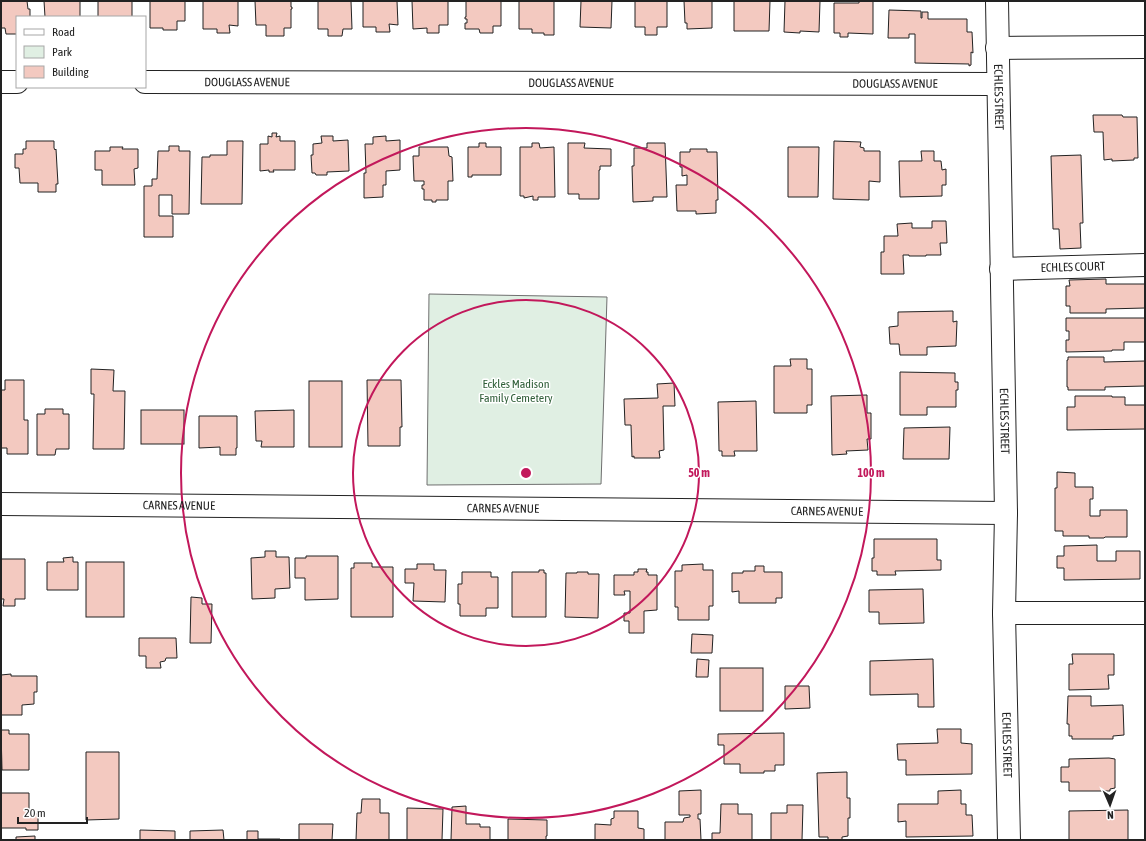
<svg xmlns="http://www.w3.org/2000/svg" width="1146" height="841" font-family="'Asap Condensed',sans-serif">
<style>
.green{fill:#e0efe3;stroke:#6f6f6f}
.building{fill:#f3c9c0;stroke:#222}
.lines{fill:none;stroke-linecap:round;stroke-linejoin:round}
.minor-casing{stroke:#222;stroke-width:24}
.minor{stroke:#fff;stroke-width:22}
.ring{fill:none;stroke:#c2185b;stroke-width:2}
.labels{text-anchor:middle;stroke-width:3;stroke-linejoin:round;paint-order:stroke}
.street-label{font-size:12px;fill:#222;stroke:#fff}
.park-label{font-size:12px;fill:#2f5e38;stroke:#fff}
.centre{fill:#c2185b;stroke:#fff;stroke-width:2}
.ring-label{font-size:12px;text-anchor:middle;font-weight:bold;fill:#c2185b;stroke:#fff;stroke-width:3;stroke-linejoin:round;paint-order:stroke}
</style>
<rect width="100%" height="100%" fill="#fff"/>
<!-- green -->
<polygon class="green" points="429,294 607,297 601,484 427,485"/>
<!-- building -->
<g class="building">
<polygon points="1,1 27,1 28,9 30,9 30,17 17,17 17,34 6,34 5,28 1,28"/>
<polygon points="44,1 80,1 80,17 45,17"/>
<rect x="98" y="1" width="34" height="16"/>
<polygon points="150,1 185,1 185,21 177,21 177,30 163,30 163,28 150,28"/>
<polygon points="203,1 238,1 238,26 229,25 230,33 217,33 217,29 203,29"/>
<polygon points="255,1 291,1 291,7 292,7 292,9 291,9 291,28 284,28 284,36 266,36 266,25 256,25"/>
<polygon points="318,1 351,1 352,29 343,29 342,36 328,36 328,29 318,29"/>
<polygon points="363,1 397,1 398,25 389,24 390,32 376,32 376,27 363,27"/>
<polygon points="412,1 448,1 448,25 439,25 439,33 427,33 427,28 413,29"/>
<polygon points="466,1 501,1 501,26 493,26 493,33 480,33 479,29 465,29 465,23 467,23 467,19 465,19 465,17 466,17"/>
<polygon points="519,1 554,1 554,35 544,35 544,33 532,33 532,29 519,29"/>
<polygon points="581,1 612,1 611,28 580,27"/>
<polygon points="635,1 667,1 667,27 657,27 657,35 645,35 645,27 635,27"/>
<polygon points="684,1 712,1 712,28 687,29 687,23 685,23"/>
<polygon points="734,1 770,1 769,31 734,31"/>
<polygon points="785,1 820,1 819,32 800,31 800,33 784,32"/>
<polygon points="859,1 873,1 873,34 848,33 848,37 840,37 840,33 834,33 834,3 859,3"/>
<polygon points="889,10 921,11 921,18 922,18 922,12 928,12 928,19 967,19 967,32 972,32 973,53 971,52 971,65 969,66 969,64 915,63 915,34 909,34 909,38 888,38"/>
<polygon points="1093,115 1122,115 1123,117 1137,117 1138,158 1134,158 1134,160 1112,161 1112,159 1104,160 1103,132 1094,132"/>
<polygon points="272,133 277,133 276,137 280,136 280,141 295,141 295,170 273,170 274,172 269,172 269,170 260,171 260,144 268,144 268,136 272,137"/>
<polygon points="321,136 333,136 333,141 348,140 349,171 327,172 327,175 316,175 315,173 312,173 311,155 313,155 313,144 322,143"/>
<polygon points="386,136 386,141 400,140 400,170 386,171 386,185 383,185 383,197 364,198 364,173 366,173 365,144 373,144 373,137"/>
<polygon points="26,141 54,141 54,148 55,150 56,149 57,167 58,184 56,184 56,192 38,192 38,183 20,183 19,168 15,168 15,154 23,154 23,149 26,149"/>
<polygon points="227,141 243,141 242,204 201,204 202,157 210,157 210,155 227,155"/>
<polygon points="834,141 861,142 860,147 864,148 864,151 880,151 880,182 869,181 869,200 833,199"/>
<polygon points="479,143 486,143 486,147 501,147 501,175 472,175 472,177 468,177 468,147 479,147"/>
<polygon points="532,143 539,143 540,148 554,147 555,197 538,197 538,200 533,200 533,196 524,198 524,196 520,196 520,147 532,147"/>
<polygon points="568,143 585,143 584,148 611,149 611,166 600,166 600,170 599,170 599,199 579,199 579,194 568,194"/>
<polygon points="647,143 665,143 667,197 653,197 653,201 633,202 632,166 634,166 634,148 647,148"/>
<polygon points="169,146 179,146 179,151 190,151 189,214 172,214 172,195 159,195 159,216 173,216 173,237 144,237 144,186 152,186 152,179 157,179 158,151 169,151"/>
<polygon points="110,147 123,147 122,149 138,149 138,168 134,169 135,185 102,185 102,170 95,170 95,151 110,151"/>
<polygon points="419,147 448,147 449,156 452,157 453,181 448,181 448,200 436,200 436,202 432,202 432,200 424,200 424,189 422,189 422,185 424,185 424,181 414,181 413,156 419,156"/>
<polygon points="788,147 819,147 818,197 788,197"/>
<polygon points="690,149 707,149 707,152 717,152 718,200 716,200 716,213 696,214 696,211 677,211 676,185 687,185 687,175 682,176 682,167 680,167 680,152 690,152"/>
<polygon points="921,151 934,151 934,161 941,161 942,170 946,169 946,185 942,185 942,196 900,197 899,161 922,161"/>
<polygon points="1081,155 1083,223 1080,223 1081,248 1060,249 1059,229 1053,229 1051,156"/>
<polygon points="932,221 946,221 947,243 940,243 941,255 926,255 926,256 909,256 909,255 903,255 904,274 881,274 881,252 884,252 884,236 898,236 897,224 912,223 912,228 932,228"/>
<polygon points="1106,279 1106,284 1145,284 1145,308 1106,309 1106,313 1070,313 1070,306 1066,306 1066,286 1070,286 1069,280"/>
<polygon points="953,311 953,322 957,321 956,346 927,347 927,355 900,355 899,344 890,344 889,327 898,326 898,312"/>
<polygon points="1066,318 1145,318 1145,342 1124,342 1124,350 1112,350 1112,351 1066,352 1066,340 1069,340 1069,331 1066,331"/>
<polygon points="1068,357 1104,357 1104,362 1145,361 1145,386 1105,387 1105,390 1068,390 1068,387 1067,387 1067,360 1068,360"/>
<polygon points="790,359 807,359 807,369 812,369 812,405 807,405 807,413 774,413 774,366 791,366"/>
<polygon points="91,369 114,370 113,391 125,391 124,449 93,449 94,394 91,394"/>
<polygon points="900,372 955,373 955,382 958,382 958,390 956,390 956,407 927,407 927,415 900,415"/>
<polygon points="5,380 24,380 24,420 28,420 28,454 7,454 7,448 1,448 1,390 5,390"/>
<polygon points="367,380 401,380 402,427 400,427 400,446 368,446"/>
<rect x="309" y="381" width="33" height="66"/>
<polygon points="674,383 675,406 663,406 664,450 659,451 660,458 634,458 634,456 632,457 631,425 625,425 624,399 658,398 657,384"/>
<polygon points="867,395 867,413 871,413 871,439 867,439 868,450 846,451 847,454 832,455 831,396"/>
<polygon points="1075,396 1112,396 1112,397 1125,397 1125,405 1145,405 1145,429 1067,430 1067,407 1075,407"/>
<polygon points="756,401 757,451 734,451 735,456 722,456 722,451 719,451 718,402"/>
<polygon points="45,409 63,409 63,414 69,414 69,449 56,449 55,455 37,455 37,414 45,414"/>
<rect x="141" y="410" width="43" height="34"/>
<polygon points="294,410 294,447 261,447 262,441 256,441 255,411"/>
<polygon points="199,416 237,416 237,448 236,448 236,455 220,455 220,447 199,448"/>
<polygon points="950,427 949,459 903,459 904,428"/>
<polygon points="1057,472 1075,473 1075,487 1093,487 1093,499 1090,499 1090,516 1100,516 1100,510 1127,510 1127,537 1105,537 1104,538 1089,538 1089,536 1063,536 1063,531 1055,531 1055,488 1057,488"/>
<polygon points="874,539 937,539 937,560 941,560 941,570 895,571 896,575 877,575 877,571 872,571 872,558 874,558"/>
<polygon points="1097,545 1097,561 1116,561 1116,551 1140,551 1140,579 1064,580 1064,568 1057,568 1057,556 1064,556 1064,546"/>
<polygon points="265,551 276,551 276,557 289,557 290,588 275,589 275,598 252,599 251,558 265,557"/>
<polygon points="306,556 338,556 338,599 305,600 305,578 295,578 295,558 306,558"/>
<polygon points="73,557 73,562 78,562 78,590 47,590 47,562 64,562 63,558"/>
<polygon points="1,559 25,559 25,599 15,599 15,606 3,606 4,599 1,599"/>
<rect x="86" y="562" width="38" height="55"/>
<polygon points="354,563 372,563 372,567 393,567 393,617 351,617 351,568 354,568"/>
<polygon points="417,564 434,564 434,570 446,570 445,602 413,601 414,583 405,583 405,569 417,569"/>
<polygon points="703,564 703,570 713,570 713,606 709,606 709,620 678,620 678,607 675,607 675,571 682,571 682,565"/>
<polygon points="755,566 764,566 764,572 782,572 782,598 776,598 776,603 739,603 739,591 732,592 732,573 743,573 743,571 755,571"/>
<polygon points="638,569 647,569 646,572 648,572 648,575 657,575 657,610 644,611 644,633 629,633 629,621 624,621 624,613 630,613 630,591 624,591 625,595 614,595 614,575 634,575 634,572 638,572"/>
<polygon points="539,570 544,570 544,573 546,573 546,617 512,617 512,572 539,572"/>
<polygon points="462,572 491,572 491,577 498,577 498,608 486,608 486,616 460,616 460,604 458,604 458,584 462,584"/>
<polygon points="577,572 588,572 588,574 599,574 598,618 565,617 566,573 577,573"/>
<polygon points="923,589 924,623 879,624 879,612 869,612 869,590"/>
<polygon points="191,597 202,598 202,604 212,604 211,643 190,643"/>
<polygon points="692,634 713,635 712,653 691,653"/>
<polygon points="139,638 176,638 177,658 166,658 165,661 160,662 161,668 146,668 146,656 139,656"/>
<polygon points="1072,654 1114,654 1114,675 1108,675 1109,689 1069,690 1069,664 1073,664"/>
<polygon points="697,659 709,660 708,677 696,677"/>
<polygon points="933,659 934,707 918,707 918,694 870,695 870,661"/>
<rect x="720" y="668" width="43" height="43"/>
<polygon points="11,674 11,676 37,676 37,692 34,692 34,704 22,705 22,715 1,715 1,675"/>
<polygon points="785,686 809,686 810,708 785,709"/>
<polygon points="1068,696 1091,696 1091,706 1123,705 1124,735 1113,736 1113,739 1072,739 1072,736 1069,736 1069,724 1067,724"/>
<polygon points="937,729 961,729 961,743 972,744 972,774 906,775 906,760 898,760 897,744 938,743"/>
<polygon points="1,730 9,730 9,734 29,734 29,770 2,770"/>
<polygon points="784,733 784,765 775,765 775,771 764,771 764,773 740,773 740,764 724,764 724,745 718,745 718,734"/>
<polygon points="86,752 119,752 119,819 86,820"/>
<polygon points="1109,758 1115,759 1115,788 1110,789 1110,791 1069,791 1069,782 1061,782 1061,767 1069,767 1069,759"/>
<polygon points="847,772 847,798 850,798 850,818 848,818 848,836 842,837 842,840 828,840 828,837 819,837 817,773"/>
<polygon points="701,790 701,814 698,814 698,819 700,819 701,840 665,840 665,822 683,822 684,818 690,817 690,815 679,815 679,791"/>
<polygon points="961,790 961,804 966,804 966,815 972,815 973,836 906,837 906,821 898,822 898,804 938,804 938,791"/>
<polygon points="1,793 29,793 29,814 38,814 38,830 26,830 26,828 1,828"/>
<polygon points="362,799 380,799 380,813 389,813 389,840 356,840 357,813 361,813"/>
<polygon points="721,804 738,804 738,814 752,814 752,840 712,840 712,833 720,833"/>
<polygon points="787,805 803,805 802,840 771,840 771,813 787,813"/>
<polygon points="466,806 466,824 480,824 480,827 490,827 490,840 451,840 452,807"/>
<polygon points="407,808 443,809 442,840 407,840"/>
<polygon points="1128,810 1128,840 1069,840 1069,811"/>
<polygon points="614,811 638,811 638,828 644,829 644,840 595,840 595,824 611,825 611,819 614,818"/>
<polygon points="508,819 547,820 547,836 546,836 546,840 508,840"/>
<polygon points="299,824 333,824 332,840 299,840"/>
<polygon points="140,830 175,831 175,840 140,840"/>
<polygon points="223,830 224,840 190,840 190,831"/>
<polygon points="247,831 258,831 258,839 280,839 280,840 247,840"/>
<polygon points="35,836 35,840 16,840 16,837"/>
</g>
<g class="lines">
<defs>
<g id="minor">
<path id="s1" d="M 997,1 L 1006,513 L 1004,613 L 1009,840"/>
<polyline points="997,48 1145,47"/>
<polyline points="1,82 17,82"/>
<path id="s2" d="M 145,82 L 998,84"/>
<path id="s3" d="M 1001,269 L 1145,265"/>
<path id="s4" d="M 1,504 L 1006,513"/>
<polyline points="1004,613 1145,613"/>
</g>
</defs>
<!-- minor casing -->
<use href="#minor" class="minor-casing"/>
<!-- minor -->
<use href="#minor" class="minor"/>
</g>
<!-- distance rings -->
<g class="ring">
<circle cx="526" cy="473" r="173"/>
<circle cx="526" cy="473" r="345"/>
</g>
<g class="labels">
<!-- street labels -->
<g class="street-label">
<text dy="4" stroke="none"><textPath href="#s2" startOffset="102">DOUGLASS AVENUE</textPath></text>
<text dy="4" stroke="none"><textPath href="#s2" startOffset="426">DOUGLASS AVENUE</textPath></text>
<text dy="4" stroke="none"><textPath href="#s2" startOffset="750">DOUGLASS AVENUE</textPath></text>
<text dy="4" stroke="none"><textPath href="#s1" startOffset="96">ECHLES STREET</textPath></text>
<text dy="4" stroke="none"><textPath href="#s3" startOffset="72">ECHLES COURT</textPath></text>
<text dy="4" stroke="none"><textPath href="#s1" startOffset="420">ECHLES STREET</textPath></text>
<text dy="4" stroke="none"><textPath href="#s4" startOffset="178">CARNES AVENUE</textPath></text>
<text dy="4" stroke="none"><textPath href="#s4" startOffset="502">CARNES AVENUE</textPath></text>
<text dy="4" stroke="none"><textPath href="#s4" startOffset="826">CARNES AVENUE</textPath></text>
<text dy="4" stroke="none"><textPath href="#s1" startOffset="744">ECHLES STREET</textPath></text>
</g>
<!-- park labels -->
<g class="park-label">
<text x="516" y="388">Eckles Madison<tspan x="516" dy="14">Family Cemetery</tspan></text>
</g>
</g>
<circle cx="526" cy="473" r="6" class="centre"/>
<g class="ring-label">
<text x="699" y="477">50 m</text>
<text x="871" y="477">100 m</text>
</g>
<!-- border -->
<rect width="1146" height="841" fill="none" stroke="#222222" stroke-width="4"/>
<!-- legend -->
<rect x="16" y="16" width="130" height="72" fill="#ffffff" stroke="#a7a7a7"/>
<rect x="24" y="29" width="20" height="6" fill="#ffffff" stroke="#a7a7a7"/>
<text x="52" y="36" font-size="12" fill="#222222">Road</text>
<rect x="24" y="46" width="20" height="12" fill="#e0efe3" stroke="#a7a7a7"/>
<text x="52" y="56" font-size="12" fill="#222222">Park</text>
<rect x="24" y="66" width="20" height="12" fill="#f3c9c0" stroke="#a7a7a7"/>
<text x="52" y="76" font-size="12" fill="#222222">Building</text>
<!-- north arrow -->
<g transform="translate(1110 805) rotate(178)" stroke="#ffffff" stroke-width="3" paint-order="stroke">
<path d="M0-3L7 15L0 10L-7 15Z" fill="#222222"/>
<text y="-6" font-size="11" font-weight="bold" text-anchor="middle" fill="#222222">N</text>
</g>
<!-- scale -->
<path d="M18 817v6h69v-6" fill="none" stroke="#222222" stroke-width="2"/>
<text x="24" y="817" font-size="12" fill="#222222" stroke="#ffffff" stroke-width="3" paint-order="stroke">20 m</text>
</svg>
